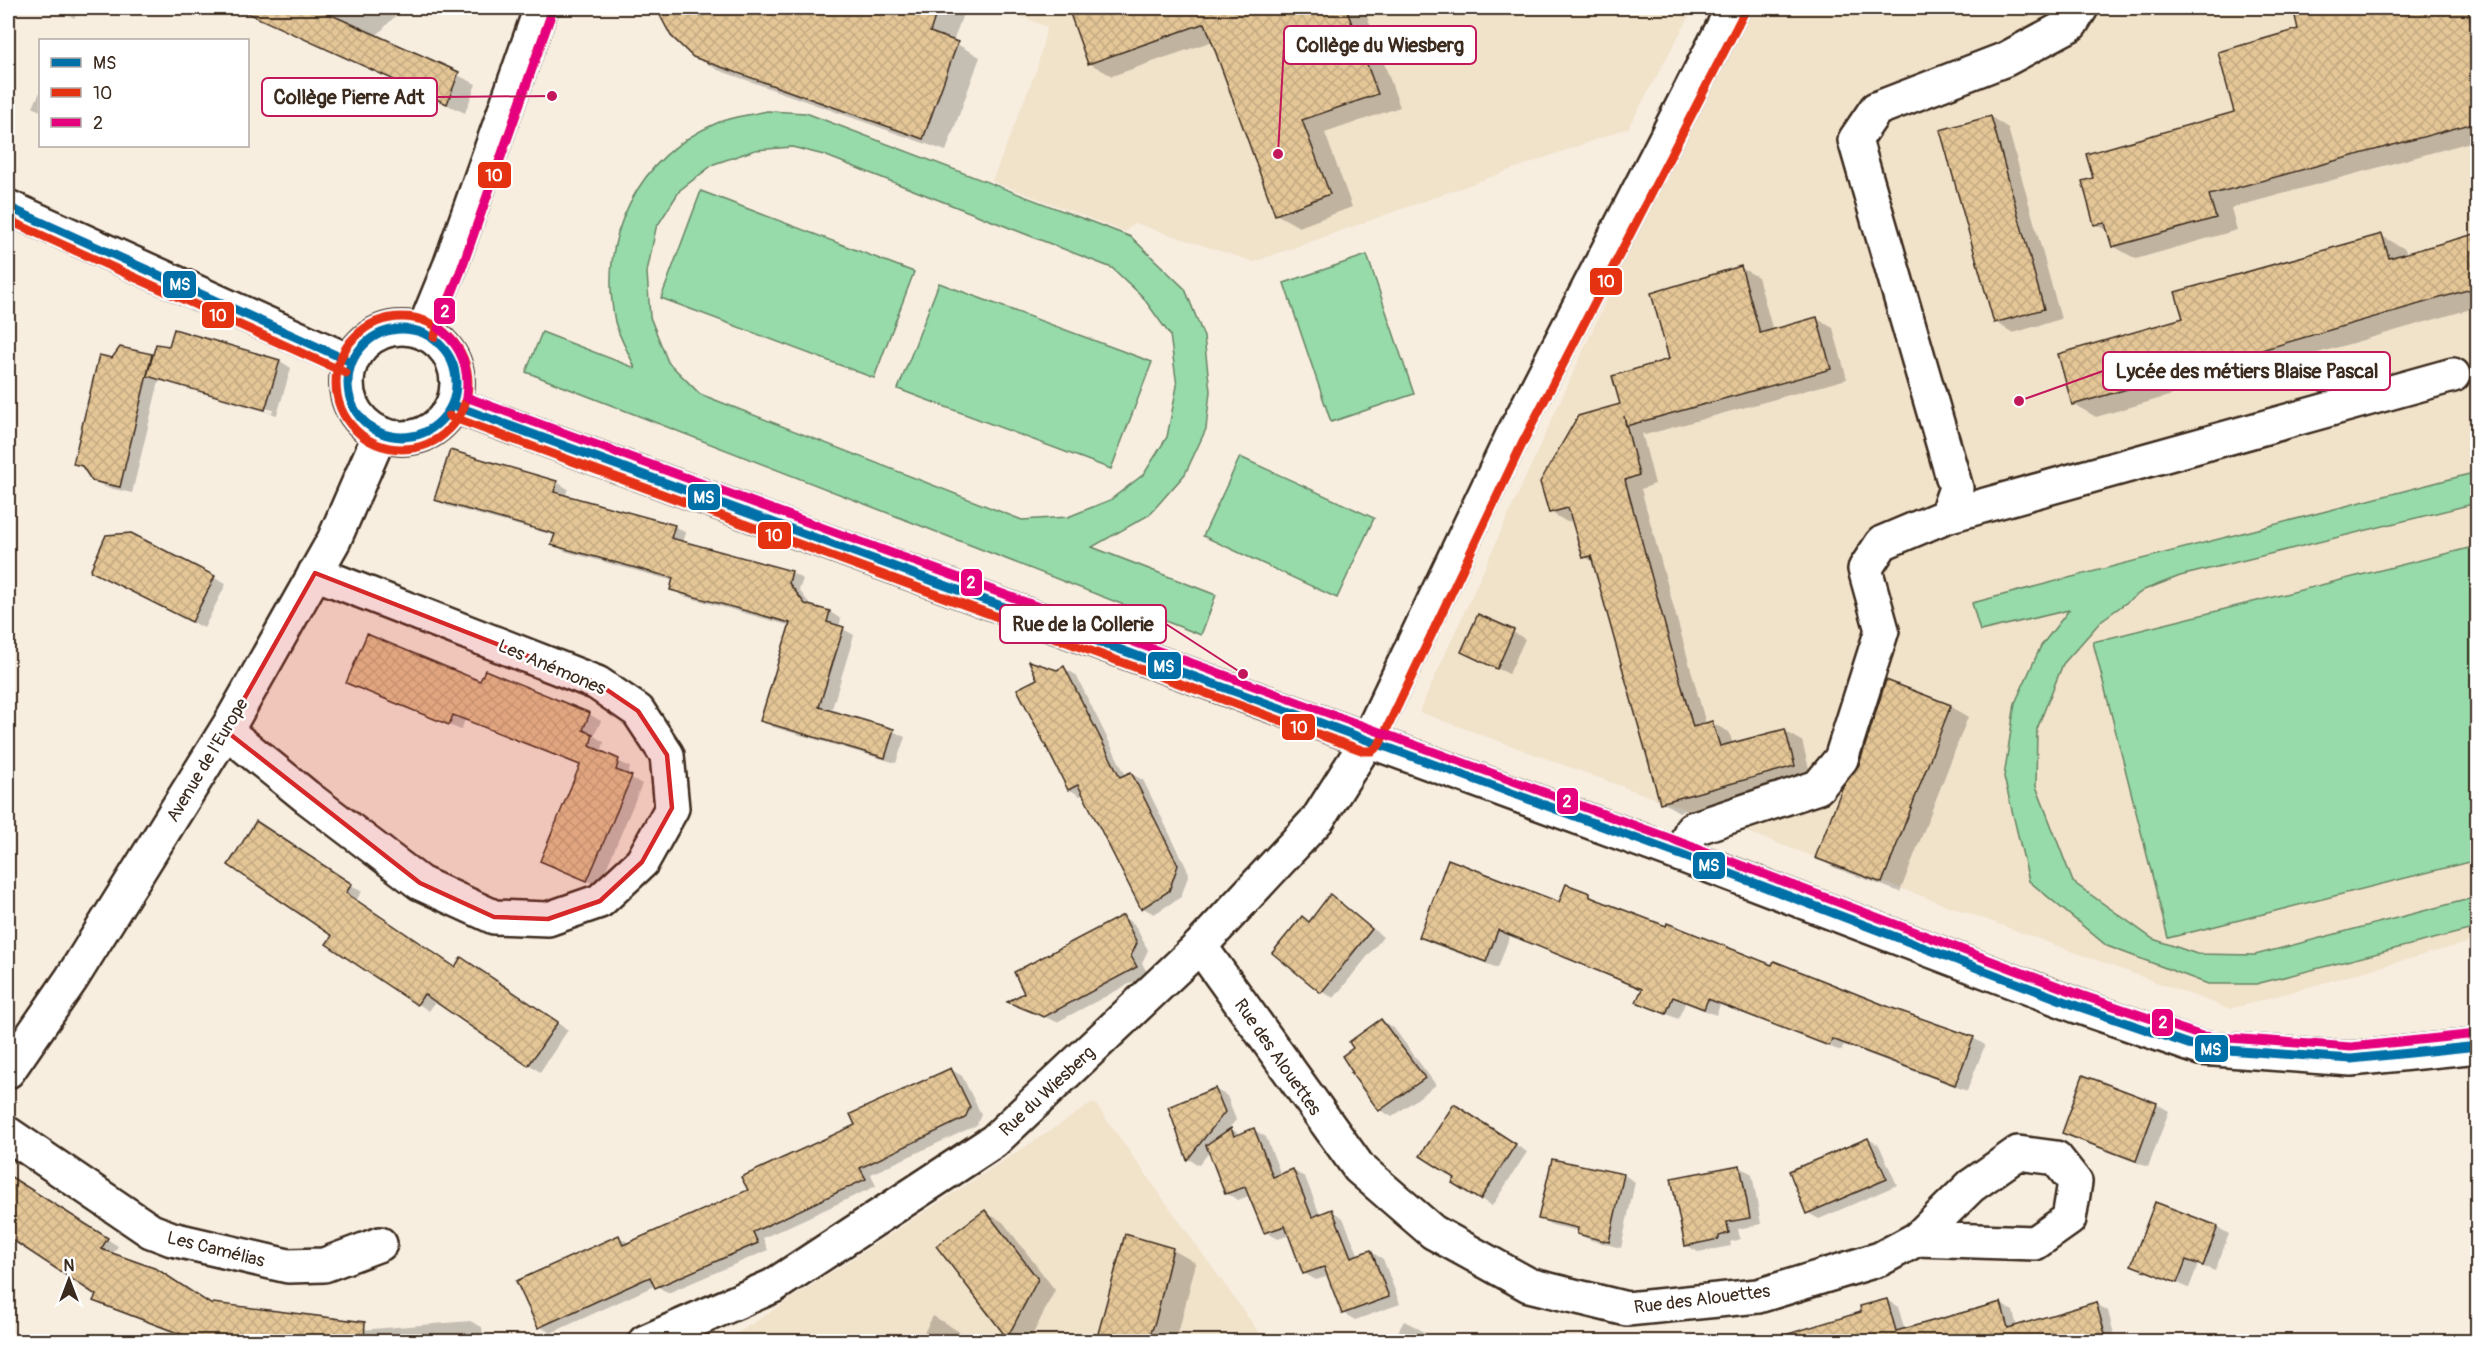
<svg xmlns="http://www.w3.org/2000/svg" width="2485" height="1349" font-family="Pangolin,sans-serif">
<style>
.built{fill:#f1e2ca}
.park{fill:#96dba9;stroke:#688264;stroke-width:1.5;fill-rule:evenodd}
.shadow{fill:#0003;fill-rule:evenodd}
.building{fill:url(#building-cross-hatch);stroke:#3b2a1e;stroke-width:1.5}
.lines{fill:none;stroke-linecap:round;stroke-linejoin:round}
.minor-casing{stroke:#3b2a1e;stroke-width:38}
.minor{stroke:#fff;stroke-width:33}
.bus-1-casing{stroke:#fff;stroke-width:14}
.bus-2-casing{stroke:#fff;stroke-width:14}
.bus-3-casing{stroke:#fff;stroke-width:14}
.bus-1{stroke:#0070a8;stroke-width:9}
.bus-2{stroke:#e53312;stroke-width:9}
.bus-3{stroke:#e5007d;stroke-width:9}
.marked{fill:#d62828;fill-opacity:0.2;stroke:#d62828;stroke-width:4.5;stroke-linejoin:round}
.labels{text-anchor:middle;stroke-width:5;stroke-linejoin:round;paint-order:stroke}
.street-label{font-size:18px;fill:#3b2a1e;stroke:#fff}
.leader{fill:none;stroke:#c2185b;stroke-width:2}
.callout-dot{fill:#c2185b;stroke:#fff;stroke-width:2}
.callout{fill:#fff;stroke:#c2185b;stroke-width:2}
.callout-label{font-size:20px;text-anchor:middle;font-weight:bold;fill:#3b2a1e}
.line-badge{stroke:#fff;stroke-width:2}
.badge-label{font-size:16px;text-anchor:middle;font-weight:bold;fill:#fff}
</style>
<defs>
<pattern id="building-cross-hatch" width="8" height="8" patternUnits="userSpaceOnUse" patternTransform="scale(1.5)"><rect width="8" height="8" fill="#e4c697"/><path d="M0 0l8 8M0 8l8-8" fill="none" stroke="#c4aa82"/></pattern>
</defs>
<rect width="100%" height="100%" fill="#f7eee0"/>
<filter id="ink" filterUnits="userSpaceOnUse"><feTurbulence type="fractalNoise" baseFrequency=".0167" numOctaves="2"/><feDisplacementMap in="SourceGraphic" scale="12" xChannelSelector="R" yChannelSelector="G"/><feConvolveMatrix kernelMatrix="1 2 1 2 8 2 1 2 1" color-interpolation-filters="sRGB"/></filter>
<g filter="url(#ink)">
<!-- built -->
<g class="built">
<polygon points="1002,8 1694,8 1628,128 1254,262 1134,223 1125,232 992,181 1037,68 1047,27"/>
<polygon points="1754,8 2477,8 2477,940 2230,1009 1419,712 1702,89"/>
<polygon points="1094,1102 1265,1341 724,1342"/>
</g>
<!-- park -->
<g class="park">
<path d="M 767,111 L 806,113 L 1131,237 L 1185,289 L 1204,337 L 1210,391 L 1206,429 L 1185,474 L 1149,515 L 1092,547 L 1216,595 L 1201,635 L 526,372 L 542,332 L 635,368 C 629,353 619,337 615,322 C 598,237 637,157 717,123 C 732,116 751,115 767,111 ZM 792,147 L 824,155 L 1112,268 L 1142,296 L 1170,335 L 1177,386 L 1167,437 L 1144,474 L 1110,500 L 1068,517 L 1022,520 L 700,394 L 668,362 L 650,317 L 647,272 L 656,228 L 680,190 L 714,164 L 755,150 Z"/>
<polygon points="701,191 914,272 874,378 661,298"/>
<polygon points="1367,255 1414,394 1331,422 1284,283"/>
<polygon points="939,283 1152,362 1111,469 898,389"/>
<polygon points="1240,457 1374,518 1337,598 1203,536"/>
<polygon points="2477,472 2477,503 2180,576 2144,590 2102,620 2063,664 2037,729 2036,786 2073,882 2153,939 2197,954 2255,955 2477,897 2477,928 2256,984 2208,984 2107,946 2029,881 2004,777 2015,703 2041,646 2069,610 1980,631 1972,603"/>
<polygon points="2477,546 2477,860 2168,938 2093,642"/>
</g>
<!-- shadow -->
<g class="shadow">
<polygon points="57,8 84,8 74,18"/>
<polygon points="235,8 403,8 376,36 476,84 465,113"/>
<polygon points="664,8 965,8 953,42 980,57 946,151 718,70 694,56 664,11"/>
<polygon points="1069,8 1364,8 1400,107 1325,133 1352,207 1299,227 1276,214 1213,41 1112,76 1089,63"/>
<polygon points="2301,8 2478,8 2478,140 2231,208 2237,230 2136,259 2113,246 2110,232 2096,224 2236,113 2300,30 2295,9"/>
<polygon points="40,92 40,111 33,107"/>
<polygon points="1991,117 2008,128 2061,319 2013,333 1995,322"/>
<polygon points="2478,235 2478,322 2474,308 2096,417 2073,404 2184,319 2382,236 2405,249 2407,255"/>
<polygon points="1741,268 1758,277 1773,331 1817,319 1833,328 1847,379 1645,435 1642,433 1655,484 1641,489 1706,724 1712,723 1729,732 1733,744 1785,731 1802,741 1811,776 1679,812 1662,802 1595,563 1585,557 1573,520 1567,522 1550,512 1622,405 1671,360"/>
<path d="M 175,331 L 280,361 L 291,368 L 277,415 L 159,381 L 132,493 L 105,487 L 93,480 L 87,470 L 75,463 L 121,349 L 154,357 L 170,348 ZM 159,378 L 273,410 L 272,413 L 159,381 Z"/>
<polygon points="557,482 568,489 565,496 674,526 686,533 683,543 792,573 803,579 799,590 813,608 830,612 841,619 839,627 854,635 831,712 893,731 905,737 896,763 773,727 762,720 791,626 683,596 671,589 674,581 564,551 553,544 556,536 447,506 436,500"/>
<polygon points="131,534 226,584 204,628 104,577"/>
<polygon points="1513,632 1525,639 1509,674 1475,658"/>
<polygon points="1064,668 1076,675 1126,776 1131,774 1143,780 1189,873 1181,897 1154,914 1143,908 1085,794 1080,796 1069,789 1057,672"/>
<polygon points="1887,682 1951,707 1968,717 1900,892 1835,868 1817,858 1860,765"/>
<polygon points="348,683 481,683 589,714 601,721 594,736 604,742 601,753 630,767 628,776 642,784 599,886 554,867 581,766 465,720 461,730"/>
<polygon points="267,830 362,892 356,900 456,968 473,966 568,1030 540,1072 436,1001 429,1011 328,944 334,936"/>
<polygon points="1590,895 1602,902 1773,967 1973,1038 1985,1045 1967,1091 1844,1045 1841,1051 1720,1005 1716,1015 1685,1003 1678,1019 1638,1001 1643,990 1510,935 1498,968 1433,944 1421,937 1560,904"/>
<polygon points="1330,896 1342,903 1383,937 1334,998 1322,992 1302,918 1310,922"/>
<polygon points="1123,917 1134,924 1148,950 1142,963 1148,974 1057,1022 1010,1003 1026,994"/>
<polygon points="1381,1020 1393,1027 1436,1085 1392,1117 1380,1110"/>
<polygon points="950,1069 962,1076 981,1114 977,1125 871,1174 876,1186 763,1238 768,1250 668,1293 656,1285 551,1333 539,1326 619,1237 631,1244 750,1191"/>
<polygon points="2084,1077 2157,1104 2169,1111 2148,1167 2075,1139 2064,1132"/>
<polygon points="1215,1089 1227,1096 1236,1120 1229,1128 1241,1135 1254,1130 1266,1137 1281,1175 1293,1171 1305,1177 1320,1215 1332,1211 1343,1218 1359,1256 1371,1252 1383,1259 1400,1304 1355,1320 1343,1313 1329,1276 1316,1280 1304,1273 1290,1235 1278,1239 1266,1232 1251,1195 1238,1200 1226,1193 1210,1151 1199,1165 1188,1159"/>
<polygon points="1466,1113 1527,1152 1492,1206 1454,1183"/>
<polygon points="1868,1139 1879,1145 1897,1185 1819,1219 1808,1213"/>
<polygon points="1740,1167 1752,1174 1761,1224 1738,1229 1740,1239 1730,1242 1731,1246 1698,1252 1686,1245"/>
<polygon points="1624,1175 1635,1182 1621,1248 1590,1240 1578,1234 1579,1231 1552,1225 1540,1219"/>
<polygon points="15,1181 118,1246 112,1255 213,1306 348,1331 470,1321 482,1327 484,1342 197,1342 107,1307 95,1300 98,1295 8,1236 8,1192"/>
<polygon points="985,1212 1003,1222 1055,1290 1029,1342 1016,1342 1008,1337 938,1246"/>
<polygon points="2217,1227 2229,1234 2215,1271 2198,1265 2189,1288 2133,1264"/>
<polygon points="1126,1236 1173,1250 1196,1263 1176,1342 1097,1342"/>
<polygon points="1887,1300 1898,1307 1905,1330 2001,1304 2013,1311 2017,1327 2096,1304 2108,1311 2116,1342 1820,1342"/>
<polygon points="933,1316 950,1326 975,1342 919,1342"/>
<polygon points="1404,1321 1416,1327 1439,1342 1392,1342"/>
</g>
<!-- building -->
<g class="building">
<polygon points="236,8 316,8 459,72 447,104"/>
<polygon points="656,8 938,8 930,32 958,42 923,139 693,57 671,36"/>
<polygon points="1068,8 1346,8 1378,94 1302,120 1330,194 1275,215 1205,23 1088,64"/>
<polygon points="2293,8 2467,8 2478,46 2478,122 2209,195 2216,218 2112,247 2105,223 2094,225 2082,181 2093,178 2086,154 2234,112 2218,52 2298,29"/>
<polygon points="1991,116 2044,309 1994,323 1940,130"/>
<polygon points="2478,233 2478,287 2072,405 2058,354 2183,318 2175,292 2382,234 2389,258"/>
<polygon points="1741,266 1760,333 1817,317 1831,369 1626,426 1624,416 1639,475 1625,480 1693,727 1712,721 1720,746 1785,729 1795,766 1660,803 1591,556 1583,558 1568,508 1549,513 1540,482 1578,416 1620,404 1612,376 1669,359 1651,293"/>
<polygon points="174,329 280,360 265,410 147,376 156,344 169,346"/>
<polygon points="120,347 152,354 120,487 92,481 82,466 73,464 99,355 112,358"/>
<polygon points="450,450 557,481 554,492 675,525 671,538 792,571 789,583 805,604 830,611 827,622 844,627 819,707 894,729 885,758 760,721 790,623 670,590 673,578 551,545 555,534 434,500"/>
<polygon points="131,533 215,576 192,622 90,571 106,535"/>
<polygon points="1478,614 1514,630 1497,669 1461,652"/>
<polygon points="367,634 480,681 485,670 590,713 583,730 593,734 590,746 619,759 616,770 632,776 587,881 540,861 580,765 453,715 449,725 346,683"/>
<polygon points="1029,661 1057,670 1064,666 1120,777 1131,772 1178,865 1169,891 1141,909 1078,785 1068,790 1017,689 1037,679"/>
<polygon points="1886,680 1951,705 1882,883 1815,858 1843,786 1859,765"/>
<polygon points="256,821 352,884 346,893 455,967 461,957 558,1022 528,1066 424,994 417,1005 326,944 332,936 228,865"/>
<polygon points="1448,859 1559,902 1566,884 1590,893 1590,897 1666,926 1667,923 1772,965 1774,961 1892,1008 1974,1037 1955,1085 1832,1039 1829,1046 1708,999 1704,1009 1673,997 1666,1014 1636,1002 1642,989 1498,930 1486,962 1419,937"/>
<polygon points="1330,894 1372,929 1321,993 1272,953 1302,916 1309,922"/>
<polygon points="1123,915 1137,943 1131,956 1137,967 1044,1017 1007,1002 1024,993 1014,972"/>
<polygon points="1381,1019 1425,1078 1379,1111 1351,1073 1353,1073 1342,1056 1353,1048 1349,1042"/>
<polygon points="951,1068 970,1107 965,1118 860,1168 866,1179 753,1232 758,1243 655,1288 650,1277 538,1328 516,1281 619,1235 623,1245 748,1190 741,1177 855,1125 850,1114"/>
<polygon points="2083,1075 2157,1103 2136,1161 2062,1133"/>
<polygon points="1215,1088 1225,1112 1187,1160 1168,1107"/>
<polygon points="1454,1104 1516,1144 1480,1200 1452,1183 1455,1178 1420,1156"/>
<polygon points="1231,1128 1234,1136 1254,1128 1273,1177 1293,1169 1312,1217 1332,1209 1351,1257 1371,1250 1389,1297 1342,1314 1324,1267 1303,1274 1285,1226 1264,1233 1245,1187 1225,1194 1206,1145"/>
<polygon points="1868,1138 1887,1179 1806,1214 1789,1171"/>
<polygon points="1552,1159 1624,1174 1609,1242 1577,1234 1578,1228 1538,1219"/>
<polygon points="1740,1165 1750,1218 1727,1222 1729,1233 1719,1236 1719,1239 1685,1246 1671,1178"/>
<polygon points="8,1175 108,1238 101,1249 157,1269 212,1305 213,1303 365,1322 364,1341 199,1341 93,1301 96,1295 8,1237"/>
<polygon points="2155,1202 2218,1226 2203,1266 2186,1260 2177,1283 2131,1265"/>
<polygon points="985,1210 1038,1279 1007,1338 936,1246"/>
<polygon points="1125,1234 1173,1248 1156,1319 1148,1341 1096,1341"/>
<polygon points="1887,1299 1896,1331 2001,1302 2008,1328 2096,1302 2107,1341 1789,1341 1788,1334 1861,1312 1860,1306"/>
</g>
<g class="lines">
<defs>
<g id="minor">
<polyline points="8,207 351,362"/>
<circle cx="402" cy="383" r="55"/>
<polyline points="423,332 450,266 541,8"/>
<polyline points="453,405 1681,855 2077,1006 2200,1048 2351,1059 2478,1046"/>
<polyline points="1946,516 2453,375"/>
<polyline points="226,731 307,797 420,883 494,917 548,919 600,901 642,862 672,808 667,755 638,711 597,683 315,573"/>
<polyline points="1681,855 1692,829 1818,787 1841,759 1882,630 1865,569 1882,543 1946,516 1956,488 1855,140 1876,109 2006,59 2071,24 2081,8"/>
<polyline points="1200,946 1359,1168 1433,1232 1529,1285 1627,1309 1758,1296 1880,1259 1917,1239 1971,1186 2018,1153 2056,1158 2075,1182 2069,1219 2035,1243 1917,1239"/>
<polyline points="8,1071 72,978 230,724 334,540 380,434"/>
<polyline points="8,1134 151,1231 172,1239 288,1266 324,1265 380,1244"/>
<polyline points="645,1342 773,1286 994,1141 1200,946 1318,819 1368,740 1512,437 1733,8"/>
</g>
</defs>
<!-- minor casing -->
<use href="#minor" class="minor-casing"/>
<!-- minor -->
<use href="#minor" class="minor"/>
<defs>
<g id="bus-1">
<polyline points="8,207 351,362"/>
<circle cx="402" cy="383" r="54"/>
<polyline points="453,405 1681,855 2077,1006 2200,1048 2351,1059 2478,1046"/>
</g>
<g id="bus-2">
<polyline points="8,220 346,373"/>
<circle cx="402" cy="383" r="66"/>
<polyline points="434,337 461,270 552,12"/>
<polyline points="449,416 1364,751 1372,751 1379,745 1523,442 1744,13"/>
</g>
<path id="bus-3" d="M 552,12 L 461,270 L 438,328 C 462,345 470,368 466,397 L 1685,844 L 2081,995 L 2202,1036 L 2351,1047 L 2477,1034"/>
</defs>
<!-- bus-1 casing -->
<use href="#bus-1" class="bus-1-casing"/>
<!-- bus-2 casing -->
<use href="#bus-2" class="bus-2-casing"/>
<!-- bus-3 casing -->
<use href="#bus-3" class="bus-3-casing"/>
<!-- bus-1 -->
<use href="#bus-1" class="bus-1"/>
<!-- bus-2 -->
<use href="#bus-2" class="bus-2"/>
<!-- bus-3 -->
<use href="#bus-3" class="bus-3"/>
</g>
</g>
<!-- marked area -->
<path class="marked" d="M 315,573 L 597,683 L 638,711 L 667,755 L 672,808 L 642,862 L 600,901 L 548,919 L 494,917 L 420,883 L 226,731 Z"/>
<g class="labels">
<!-- street labels -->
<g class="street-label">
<text transform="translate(552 667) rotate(23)" y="6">Les Anémones</text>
<text transform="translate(207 760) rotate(-59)" y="6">Avenue de l'Europe</text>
<text transform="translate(1278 1057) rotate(55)" y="6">Rue des Alouettes</text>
<text transform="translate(1047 1091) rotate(-43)" y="6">Rue du Wiesberg</text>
<text transform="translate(216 1249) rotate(14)" y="6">Les Camélias</text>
<text transform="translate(1702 1299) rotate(-7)" y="6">Rue des Alouettes</text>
</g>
</g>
<!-- callouts -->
<path class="leader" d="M1278 154L1284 45M552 96L437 97M2019 401L2103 371M1243 674L1166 624"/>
<g class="callout-dot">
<circle cx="1278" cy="154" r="6"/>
<circle cx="552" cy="96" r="6"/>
<circle cx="2019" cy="401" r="6"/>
<circle cx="1243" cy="674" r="6"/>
</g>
<g class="callout">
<rect x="1284" y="26" width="192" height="38" rx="6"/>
<rect x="262" y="78" width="175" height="38" rx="6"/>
<rect x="2103" y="352" width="287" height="38" rx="6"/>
<rect x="1000" y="605" width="166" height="38" rx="6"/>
</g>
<g class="callout-label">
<text x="1380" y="52">Collège du Wiesberg</text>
<text x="349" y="104">Collège Pierre Adt</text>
<text x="2247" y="378">Lycée des métiers Blaise Pascal</text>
<text x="1083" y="631">Rue de la Collerie</text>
</g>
<g class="line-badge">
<rect x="477" y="161" width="35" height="28" rx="6" fill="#e53312"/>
<rect x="1589" y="267" width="34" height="29" rx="6" fill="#e53312"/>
<rect x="162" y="270" width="35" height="29" rx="6" fill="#0070a8"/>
<rect x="433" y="297" width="23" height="28" rx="6" fill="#e5007d"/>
<rect x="201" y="301" width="34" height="28" rx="6" fill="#e53312"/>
<rect x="687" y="483" width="34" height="28" rx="6" fill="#0070a8"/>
<rect x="757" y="521" width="35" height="29" rx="6" fill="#e53312"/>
<rect x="960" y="568" width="23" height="29" rx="6" fill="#e5007d"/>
<rect x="1147" y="651" width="35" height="29" rx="6" fill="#0070a8"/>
<rect x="1281" y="713" width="35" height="28" rx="6" fill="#e53312"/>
<rect x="1556" y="787" width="23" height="28" rx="6" fill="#e5007d"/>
<rect x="1692" y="851" width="34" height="29" rx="6" fill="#0070a8"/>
<rect x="2151" y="1008" width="23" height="29" rx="6" fill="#e5007d"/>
<rect x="2194" y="1034" width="35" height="29" rx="6" fill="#0070a8"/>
</g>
<g class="badge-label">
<text x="494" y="181">10</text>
<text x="1606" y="287">10</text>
<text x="180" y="290">MS</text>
<text x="445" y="317">2</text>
<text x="218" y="321">10</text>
<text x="704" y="503">MS</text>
<text x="774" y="541">10</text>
<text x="971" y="588">2</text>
<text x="1164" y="672">MS</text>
<text x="1299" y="733">10</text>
<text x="1567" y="807">2</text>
<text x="1709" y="871">MS</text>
<text x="2163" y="1028">2</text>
<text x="2211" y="1055">MS</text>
</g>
<!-- margin -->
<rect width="2485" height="1349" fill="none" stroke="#fff" stroke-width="30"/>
<rect x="15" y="15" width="2455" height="1319" fill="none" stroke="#3b2a1e" stroke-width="2" filter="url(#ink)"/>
<!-- legend -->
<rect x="39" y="39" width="210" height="108" fill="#ffffff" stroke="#b1aaa5" stroke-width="1.5"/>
<rect x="51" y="58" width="30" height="9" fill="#0070a8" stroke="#b1aaa5" stroke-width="1.5"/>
<text x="93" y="69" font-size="18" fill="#3b2a1e">MS</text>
<rect x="51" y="88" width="30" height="9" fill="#e53312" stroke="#b1aaa5" stroke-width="1.5"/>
<text x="93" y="99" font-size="18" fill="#3b2a1e">10</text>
<rect x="51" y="118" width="30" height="9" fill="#e5007d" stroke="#b1aaa5" stroke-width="1.5"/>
<text x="93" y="129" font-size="18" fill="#3b2a1e">2</text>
<!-- north arrow -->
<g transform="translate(69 1280)" stroke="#ffffff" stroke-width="4.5" paint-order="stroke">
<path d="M0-4.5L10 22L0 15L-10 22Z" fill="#3b2a1e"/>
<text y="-9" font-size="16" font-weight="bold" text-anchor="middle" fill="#3b2a1e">N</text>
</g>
</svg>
